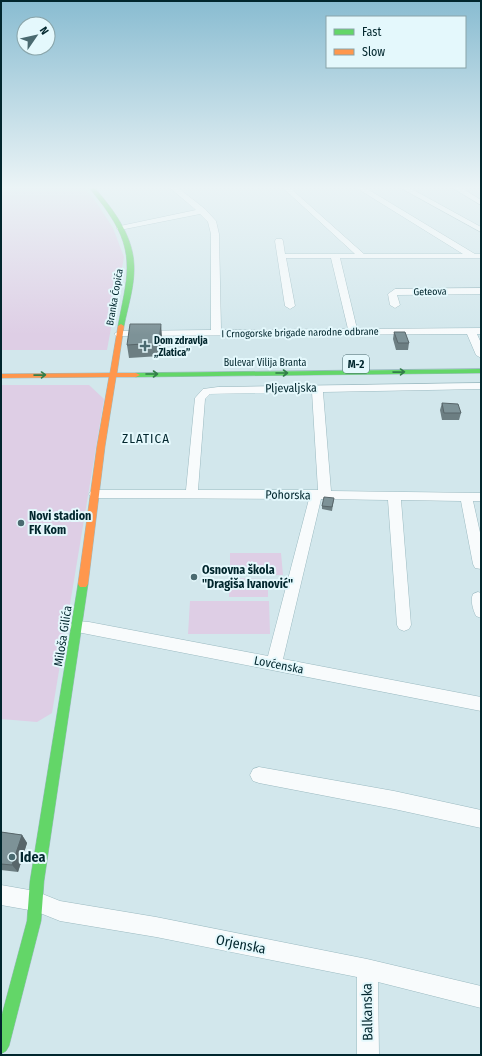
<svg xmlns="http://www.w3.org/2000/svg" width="482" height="1056" font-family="'Fira Sans Condensed',sans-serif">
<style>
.green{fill:#decee5}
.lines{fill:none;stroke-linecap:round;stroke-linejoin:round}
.street-casing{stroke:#9bbac1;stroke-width:1}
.fast-casing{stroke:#9bbac1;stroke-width:1}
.slow-casing{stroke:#9bbac1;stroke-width:1}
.street{fill:#f8fbfc;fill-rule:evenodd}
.fast{fill:#63d668;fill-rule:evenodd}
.slow{fill:#ff974d;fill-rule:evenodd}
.wall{fill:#6c7e82}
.shaded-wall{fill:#58666a}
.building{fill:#7d9297;stroke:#58666a}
.oneway{stroke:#327e4a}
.poi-dot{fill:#4a6a70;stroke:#e4f8fc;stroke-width:1.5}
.labels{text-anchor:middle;stroke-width:4;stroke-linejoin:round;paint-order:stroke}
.far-street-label{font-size:10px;fill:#01262d;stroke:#e4f8fc}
.far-poi-label{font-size:10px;font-weight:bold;fill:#01262d;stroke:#e4f8fc;text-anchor:start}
.shield{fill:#e4f8fc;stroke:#45656b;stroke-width:1}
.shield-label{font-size:11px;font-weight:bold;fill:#01262d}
.street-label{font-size:12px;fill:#01262d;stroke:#e4f8fc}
.poi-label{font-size:12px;font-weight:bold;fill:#01262d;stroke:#e4f8fc;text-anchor:start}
.neighbourhood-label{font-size:13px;letter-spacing:1px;fill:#01262d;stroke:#e4f8fc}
.near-poi-label{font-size:14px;font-weight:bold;fill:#01262d;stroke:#e4f8fc;text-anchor:start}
.near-street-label{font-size:14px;fill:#01262d;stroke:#e4f8fc}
</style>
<rect width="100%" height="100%" fill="#d2e7ec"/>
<!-- green -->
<g class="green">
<polygon points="1,187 82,187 94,199 113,228 124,257 107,350 1,350"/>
<polygon points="1,385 89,385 104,399 52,713 37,722 1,719"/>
<polygon points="230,553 281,553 283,575 230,575"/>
<polygon points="229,578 268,579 268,597 229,597"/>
<polygon points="190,601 269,601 270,634 188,634"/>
</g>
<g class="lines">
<defs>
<g id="street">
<polygon points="169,187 177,187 205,209 216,221 219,234 221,330 348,329 331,258 286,258 295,306 290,309 285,306 275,241 276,239 282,239 283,241 285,254 355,254 282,187 289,187 364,254 463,254 355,187 364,187 475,254 481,254 481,258 340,258 357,329 481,328 481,334 477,334 481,343 481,358 476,355 467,334 116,336 114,334 119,331 211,330 211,234 208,222 200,214 120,230 116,228 120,226 196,210"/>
<polygon points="399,187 408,187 481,227 481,232"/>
<polygon points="451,187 460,187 481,200 481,205"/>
<polygon points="481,288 481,294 397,295 400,305 395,308 390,305 388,294 395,289"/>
<path d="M 481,383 L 481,389 L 323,392 L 331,491 L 481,493 L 481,501 L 473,501 L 481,537 L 481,569 L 475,568 L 473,564 L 461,501 L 401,500 L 411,625 L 409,629 L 404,631 L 399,629 L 397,625 L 388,500 L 321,499 L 283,659 L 481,697 L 481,711 L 72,631 L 70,627 L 72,623 L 77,621 L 89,622 L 268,656 L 309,499 L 95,498 L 91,497 L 89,494 L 91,491 L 95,490 L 186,490 L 195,398 L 203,389 L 218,387 ZM 312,392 L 318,490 L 198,490 L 205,399 L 210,394 Z"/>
<path d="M 478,592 L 481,593 L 481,618 L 476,616 C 473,610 470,600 473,594 Z"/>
<polygon points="259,767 394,791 481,810 481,828 394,809 259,783 253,781 250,775 253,769"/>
<polygon points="1,885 35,891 60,901 156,917 367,959 481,986 481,1008 378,982 379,1055 357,1055 357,977 156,937 60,921 35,911 1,905"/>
</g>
<g id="fast">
<path d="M 89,187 L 94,187 C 113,209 133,235 134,265 C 135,285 128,306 124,326 L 121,328 L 118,326 C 126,281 137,255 109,214 C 103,204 95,196 89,187 Z"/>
<polygon points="481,369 481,373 136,377 132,375 136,373"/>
<polygon points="83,580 86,581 88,584 44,881 41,921 9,1046 6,1051 1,1054 1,1018 27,921 30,881 78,584 80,581"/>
</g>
<polygon id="slow" points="121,324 124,326 117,373 136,373 140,375 136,377 116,377 105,446 88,584 86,587 80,587 78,584 97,446 109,377 1,378 1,374 110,373 118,326"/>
</defs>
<!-- street casing -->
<use href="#street" class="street-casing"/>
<!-- fast casing -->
<use href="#fast" class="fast-casing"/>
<!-- slow casing -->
<use href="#slow" class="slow-casing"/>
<!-- street -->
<use href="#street" class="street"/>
<!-- fast -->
<use href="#fast" class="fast"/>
<!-- slow -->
<use href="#slow" class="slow"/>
</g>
<!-- wall -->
<g class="wall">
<polygon points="394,332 409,343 408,350 396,350 393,339"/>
<polygon points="162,337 160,356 129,358 127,345"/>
<polygon points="442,403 461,413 459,420 442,420 440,410"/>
<polygon points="334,498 332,511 322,509 322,506"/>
<polygon points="1,832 22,835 27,843 18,872 1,870"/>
</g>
<!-- shaded-wall -->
<g class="shaded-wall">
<polygon points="161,324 162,337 160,356 159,343"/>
<polygon points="22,835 27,843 18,872 12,865"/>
</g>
<!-- building -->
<g class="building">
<polygon points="130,324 161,324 159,343 127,345"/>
<polygon points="394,332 405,332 409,343 398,343"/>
<polygon points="442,403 458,404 461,413 444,413"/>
<polygon points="324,497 334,498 332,507 322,506"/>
<polygon points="1,832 22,835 12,865 1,864"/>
</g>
<!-- one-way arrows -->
<defs><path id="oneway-shaft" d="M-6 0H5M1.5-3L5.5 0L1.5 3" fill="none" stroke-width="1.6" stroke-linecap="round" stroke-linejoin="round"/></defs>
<g class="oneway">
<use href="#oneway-shaft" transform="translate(399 372) rotate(-1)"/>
<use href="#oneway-shaft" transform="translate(282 373)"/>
<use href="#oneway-shaft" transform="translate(152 374)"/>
<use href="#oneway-shaft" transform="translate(40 375) rotate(-1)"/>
</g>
<!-- sky -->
<linearGradient id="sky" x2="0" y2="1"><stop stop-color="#89bcd1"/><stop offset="0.56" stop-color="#ebf4f6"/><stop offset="1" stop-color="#ebf4f6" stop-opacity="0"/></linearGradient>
<rect width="482" height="335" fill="url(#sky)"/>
<!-- markers -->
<g class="poi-dot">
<path d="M143 340h4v4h4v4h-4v4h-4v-4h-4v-4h4z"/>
<circle cx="21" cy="523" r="4"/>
<circle cx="194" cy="577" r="4"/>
<circle cx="12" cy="857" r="4"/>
</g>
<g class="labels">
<!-- far-street labels -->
<g class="far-street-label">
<text transform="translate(430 291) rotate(-1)" y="4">Geteova</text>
<text transform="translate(114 297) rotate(-80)" y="4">Branka Ćopića</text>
<text transform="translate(300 332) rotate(-1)" y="4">I Crnogorske brigade narodne odbrane</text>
<text x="265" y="366">Bulevar Vilija Branta</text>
</g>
<!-- far-poi labels -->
<g class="far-poi-label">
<text x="154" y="344">Dom zdravlja<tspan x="154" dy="12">„Zlatica”</tspan></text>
</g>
<!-- shield labels -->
<rect class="shield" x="343" y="355" width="26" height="18" rx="3"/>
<g class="shield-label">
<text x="356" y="368">M-2</text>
</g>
<!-- street labels -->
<g class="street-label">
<text transform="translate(291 388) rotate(-1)" y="4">Pljevaljska</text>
<text transform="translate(288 495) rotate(1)" y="4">Pohorska</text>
<text transform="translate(63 636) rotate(-81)" y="4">Miloša Gilića</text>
<text transform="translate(279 665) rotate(11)" y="4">Lovćenska</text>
</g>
<!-- poi labels -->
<g class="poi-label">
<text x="29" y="520">Novi stadion<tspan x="29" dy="14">FK Kom</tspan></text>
<text x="202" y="574">Osnovna škola<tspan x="202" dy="14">"Dragiša Ivanović"</tspan></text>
</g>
<!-- neighbourhood labels -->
<g class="neighbourhood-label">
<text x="146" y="443">ZLATICA</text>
</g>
<!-- near-poi labels -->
<g class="near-poi-label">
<text x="20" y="862">Idea</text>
</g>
<!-- near-street labels -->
<g class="near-street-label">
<text transform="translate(241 944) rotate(11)" y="5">Orjenska</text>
<text transform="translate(367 1012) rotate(-91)" y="5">Balkanska</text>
</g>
</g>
<!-- border -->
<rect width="482" height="1056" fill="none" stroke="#01262d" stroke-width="4"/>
<!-- legend -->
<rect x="326" y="16" width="140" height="52" fill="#e4f8fc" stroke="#89a4a9"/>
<rect x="334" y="29" width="20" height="6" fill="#63d668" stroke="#89a4a9"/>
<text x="362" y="36" font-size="12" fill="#01262d">Fast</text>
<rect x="334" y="49" width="20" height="6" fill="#ff974d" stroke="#89a4a9"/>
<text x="362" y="56" font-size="12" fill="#01262d">Slow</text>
<!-- north arrow -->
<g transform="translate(36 36) rotate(56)"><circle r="19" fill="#e4f8fc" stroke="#89a4a9"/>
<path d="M0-3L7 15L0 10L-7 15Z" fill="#4a6a70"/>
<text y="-6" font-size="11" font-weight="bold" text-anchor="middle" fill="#01262d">N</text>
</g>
</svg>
